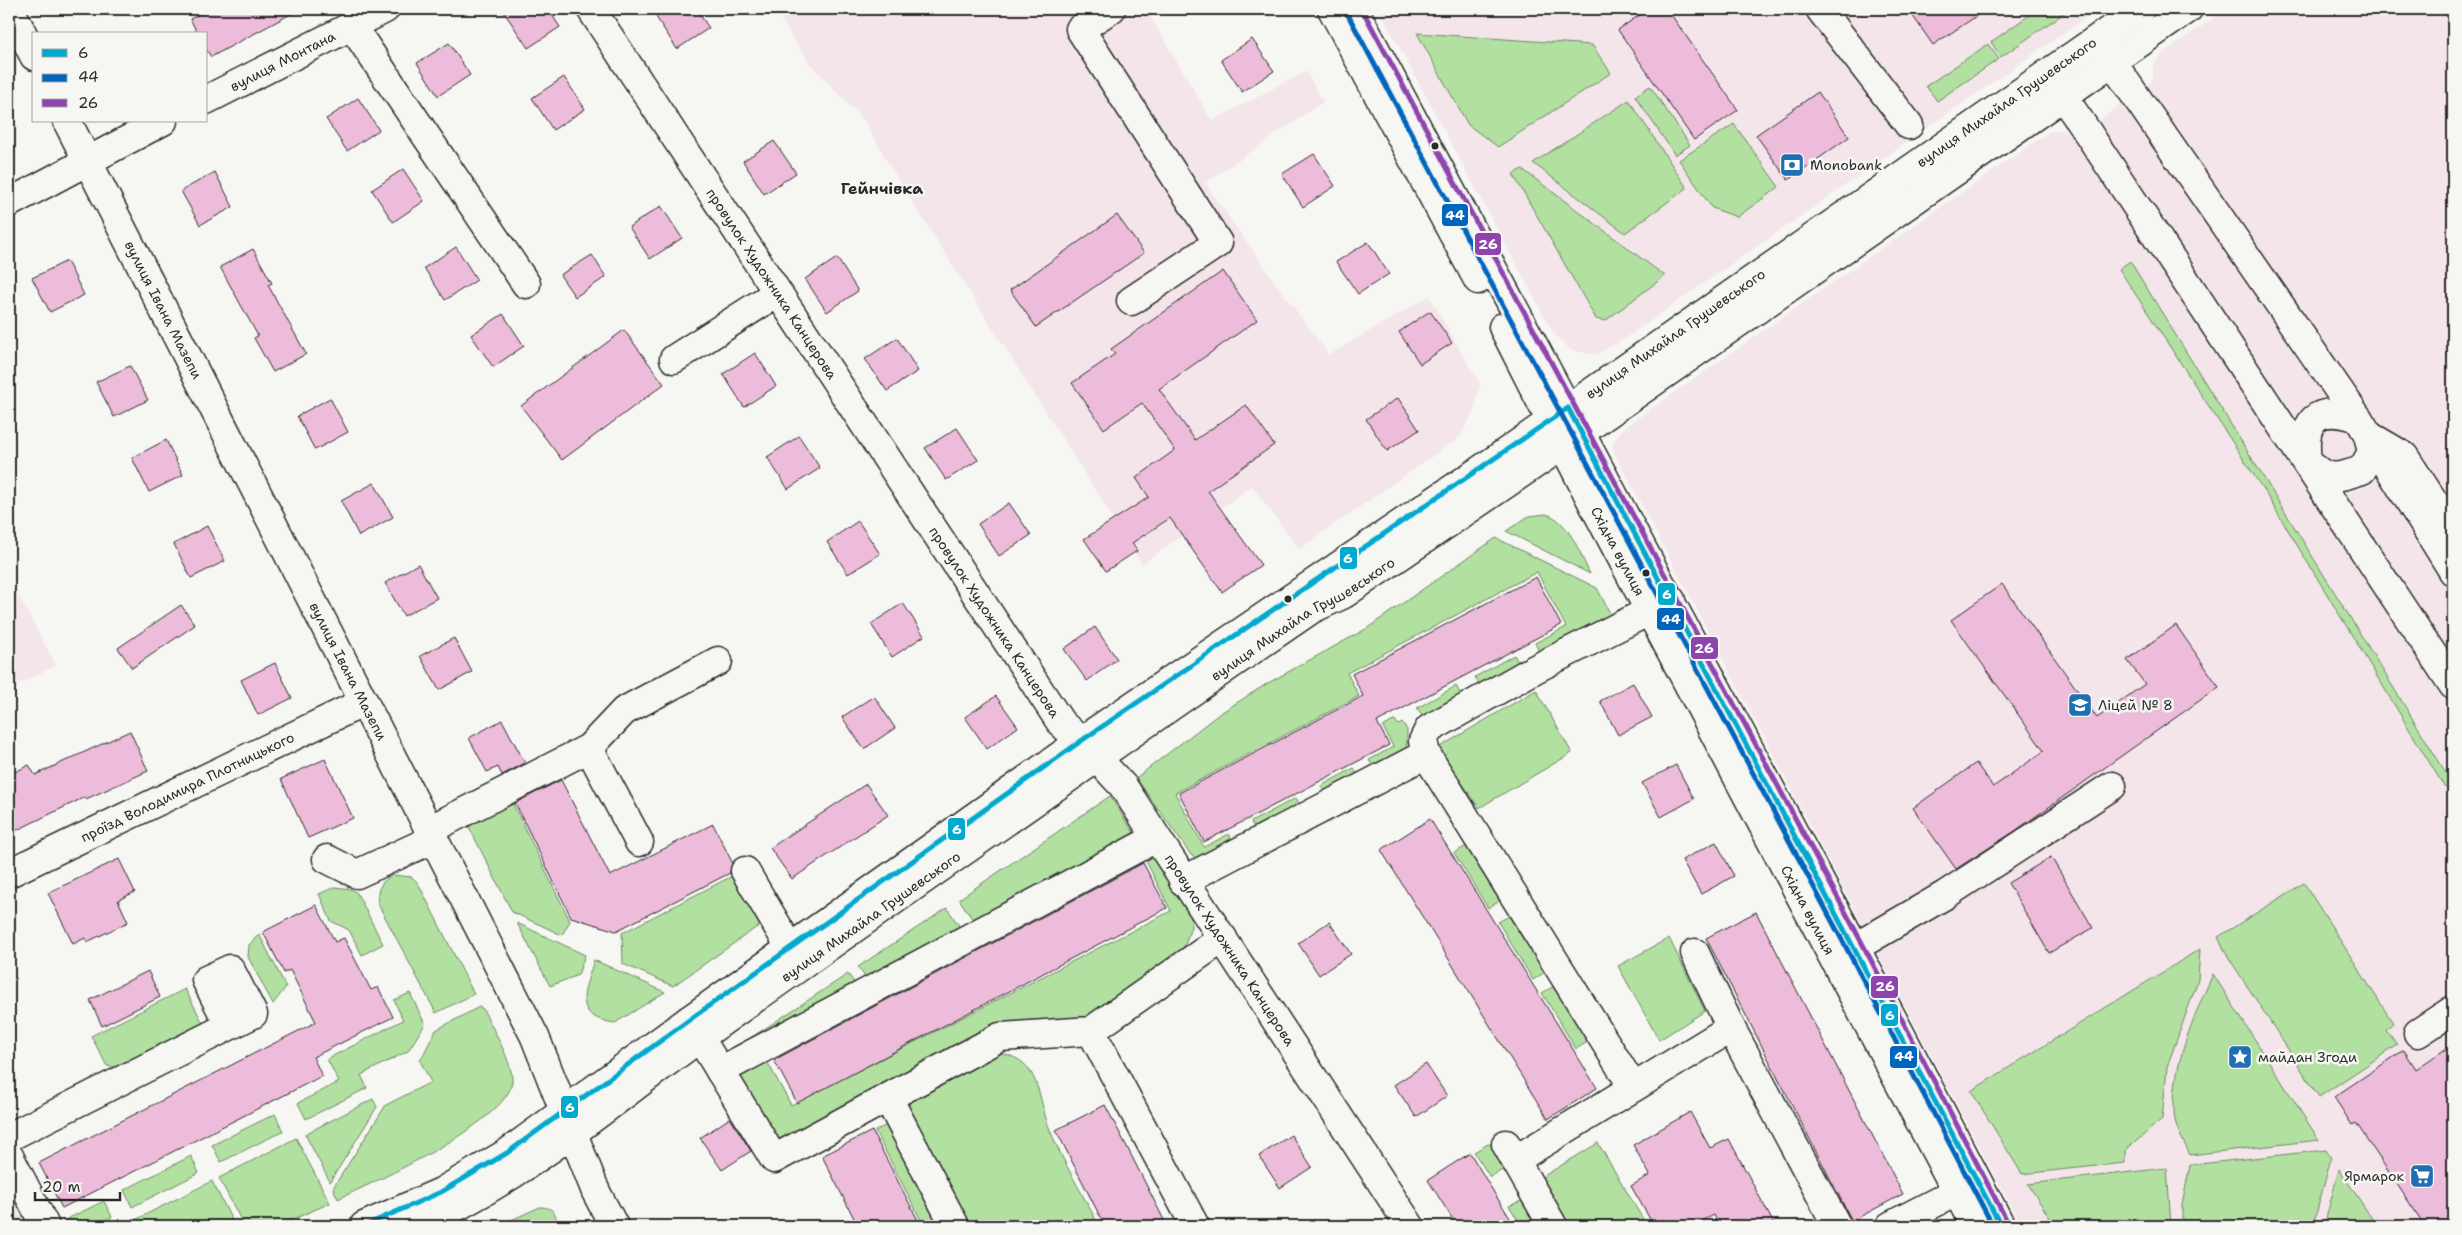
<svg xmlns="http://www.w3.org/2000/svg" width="2462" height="1235" font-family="'Shantell Sans',sans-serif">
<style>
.built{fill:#f4e5eb}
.green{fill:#b1e0a0;stroke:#6e8666}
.building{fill:#eebcdb;stroke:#2b2b2b}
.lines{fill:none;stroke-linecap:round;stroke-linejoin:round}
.minor-casing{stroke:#2b2b2b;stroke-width:31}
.major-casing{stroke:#2b2b2b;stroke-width:31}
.minor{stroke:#f6f6f2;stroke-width:28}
.major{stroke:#f6f6f2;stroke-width:28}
.bus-1-casing{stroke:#f6f6f2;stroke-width:9}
.bus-2-casing{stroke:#f6f6f2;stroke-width:9}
.bus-3-casing{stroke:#f6f6f2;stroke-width:9}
.bus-1{stroke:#00a9ce;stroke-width:5}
.bus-2{stroke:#0065bd;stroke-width:5}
.bus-3{stroke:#8e44ad;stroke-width:5}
.bus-dot{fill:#2b2b2b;stroke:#f6f6f2;stroke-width:2}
.labels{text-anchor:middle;stroke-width:5;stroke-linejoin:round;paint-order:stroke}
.street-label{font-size:14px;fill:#2b2b2b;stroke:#f6f6f2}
.poi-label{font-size:14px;fill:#2b2b2b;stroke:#f6f6f2;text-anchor:start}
.quarter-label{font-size:16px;font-weight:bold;fill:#2b2b2b;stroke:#f6f6f2}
.line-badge{stroke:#f6f6f2;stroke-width:2}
.badge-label{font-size:14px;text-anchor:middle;font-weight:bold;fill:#fff}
</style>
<rect width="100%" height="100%" fill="#f6f6f2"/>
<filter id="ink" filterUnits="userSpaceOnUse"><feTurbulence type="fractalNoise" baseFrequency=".02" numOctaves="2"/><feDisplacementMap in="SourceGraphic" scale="10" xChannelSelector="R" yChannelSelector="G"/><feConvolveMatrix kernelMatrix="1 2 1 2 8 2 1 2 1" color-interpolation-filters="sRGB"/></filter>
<g filter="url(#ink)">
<!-- built -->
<g class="built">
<polygon points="774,9 1161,9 1150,16 1212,121 1306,71 1323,102 1205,183 1271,277 1329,355 1429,296 1480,384 1474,411 1460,437 1299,549 1252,486 1142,564 891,168 864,120 809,63"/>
<polygon points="1379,9 2098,9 1621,341 1596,355 1571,350 1554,334"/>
<polygon points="2227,9 2453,9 2453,1226 2021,1226 1614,452 1612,444 1622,429 2049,132 2063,129 2074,138 2086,130 2153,80 2153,66 2161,54"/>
<polygon points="9,579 56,665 9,689"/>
<polygon points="9,1182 32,1226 9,1226"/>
</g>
<!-- green -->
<g class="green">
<polygon points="2038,9 2070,9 2001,57 1991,42"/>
<polygon points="1417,33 1592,45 1611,73 1498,147 1468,125"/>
<polygon points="1988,44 1999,59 1937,101 1926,86"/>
<polygon points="1650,86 1690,145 1675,155 1635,96"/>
<polygon points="1629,100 1687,188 1625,233 1533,163"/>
<polygon points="1734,124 1779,187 1737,217 1712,208 1679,160"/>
<polygon points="1522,169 1665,276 1605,321 1596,319 1513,174"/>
<polygon points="2130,261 2448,776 2448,785 2445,788 2261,486 2119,269"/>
<path d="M 1546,514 C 1569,520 1580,554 1590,574 L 1506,531 L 1529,516 Z"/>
<polygon points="1496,538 1597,588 1614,621 1541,656 1535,643 1566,627 1537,572 1347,673 1359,696 1175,793 1204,847 1229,834 1235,846 1199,859 1191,855 1136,778 1219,714 1268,683 1366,629"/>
<polygon points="1514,655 1521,667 1482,688 1475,677"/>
<polygon points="1456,686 1463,698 1424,719 1417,708"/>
<polygon points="1536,690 1572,753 1479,808 1438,748"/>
<polygon points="1395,720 1398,725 1403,723 1407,730 1407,741 1405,757 1376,772 1369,760 1393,747 1383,727"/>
<polygon points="1354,768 1360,780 1327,798 1321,786"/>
<polygon points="1110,796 1137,838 977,926 959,899"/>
<polygon points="1296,798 1303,810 1257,835 1251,822"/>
<polygon points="511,800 570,921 562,935 512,912 467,823"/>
<polygon points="1470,844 1503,899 1488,908 1454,853"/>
<polygon points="1155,849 1191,912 1191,927 1185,945 1170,964 1089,1019 1061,1023 778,1147 736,1068 763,1054 791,1105 1171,911 1143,855"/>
<polygon points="738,873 761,918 760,925 673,986 623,964 622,933"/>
<path d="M 392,875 L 412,877 L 418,883 L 474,994 L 436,1013 L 378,904 C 376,891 380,882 392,875 Z"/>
<polygon points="2304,883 2393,1023 2386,1029 2397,1045 2319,1097 2225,952 2218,937"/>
<polygon points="335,887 351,889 357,893 383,944 362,955 349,930 331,921 319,894"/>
<polygon points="947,908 964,933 870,984 858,967"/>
<polygon points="1513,914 1548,970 1533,980 1498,922"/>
<polygon points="517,923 585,955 578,975 550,986"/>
<polygon points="259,934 286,987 273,1004 248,957 249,945"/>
<polygon points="1669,938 1705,1011 1659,1040 1618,966"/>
<polygon points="2200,949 2198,980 2167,1067 2162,1119 2125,1151 2125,1163 2022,1174 1971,1091"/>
<path d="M 594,960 L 665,992 L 615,1023 C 570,1017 585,990 594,960 Z"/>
<polygon points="848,974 859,989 729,1052"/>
<path d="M 2213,974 L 2319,1140 L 2190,1155 C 2184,1142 2174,1126 2174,1112 C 2172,1065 2194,1016 2213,974 Z"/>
<polygon points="1556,985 1591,1040 1576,1049 1542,993"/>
<polygon points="185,989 205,1027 119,1068 107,1066 91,1036"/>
<polygon points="410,993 425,1024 408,1051 361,1075 367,1088 306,1119 298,1103 339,1082 327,1059 403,1020 394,1000"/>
<path d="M 479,1007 L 483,1009 C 491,1026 514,1064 512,1082 C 507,1123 374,1182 338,1199 L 333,1188 L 386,1105 L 431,1082 L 420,1061 L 436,1030 Z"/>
<path d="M 994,1052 C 1008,1054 1022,1058 1030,1071 C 1041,1088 1042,1111 1050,1130 C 1063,1163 1083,1194 1099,1226 L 965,1226 L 908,1111 L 911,1096 Z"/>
<polygon points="373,1099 377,1107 330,1182 305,1134"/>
<polygon points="275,1114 283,1131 221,1162 212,1145"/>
<polygon points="890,1123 939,1216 923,1224 875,1131"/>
<polygon points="296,1138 330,1203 278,1226 244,1226 219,1178"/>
<polygon points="1598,1143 1647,1226 1567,1226 1539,1179"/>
<polygon points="1488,1144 1498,1146 1504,1169 1490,1177 1474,1152"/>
<polygon points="2326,1150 2331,1158 2313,1226 2182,1226 2182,1205 2190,1165"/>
<polygon points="191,1156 199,1173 132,1207 124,1190"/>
<polygon points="2167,1168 2171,1226 2055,1226 2028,1184"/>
<polygon points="2339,1169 2377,1226 2324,1226"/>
<polygon points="212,1181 235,1226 135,1226 133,1221"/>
<polygon points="1526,1199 1543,1226 1522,1226 1509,1206"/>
<polygon points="104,1201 112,1217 93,1226 65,1226 63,1221"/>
<path d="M 540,1207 C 552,1207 556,1212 557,1223 L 552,1226 L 498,1226 Z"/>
</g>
<!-- building -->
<g class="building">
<polygon points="209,9 300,9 211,57 206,49 206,34 198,34 190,19"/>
<polygon points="502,9 548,9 560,27 528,48"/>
<polygon points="668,9 696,9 709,28 677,49 656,17"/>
<polygon points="1648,9 1667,9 1738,110 1694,140 1618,30"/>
<polygon points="1908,9 1987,9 1933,45"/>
<polygon points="1252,39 1274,71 1242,92 1221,60"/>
<polygon points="449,43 470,75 438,96 417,63"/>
<polygon points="564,77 585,109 553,130 532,98"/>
<polygon points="1818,92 1849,137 1788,180 1756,135"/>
<polygon points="358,98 379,130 347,151 326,119"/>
<polygon points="774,141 796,173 764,194 743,161"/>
<polygon points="1314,154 1335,186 1303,207 1282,174"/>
<polygon points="403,169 424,201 393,222 372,190"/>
<polygon points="215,172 233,207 200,225 181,191"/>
<polygon points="661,206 682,238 650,259 629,227"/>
<polygon points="1117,215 1144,253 1036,327 1010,290"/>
<polygon points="1368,242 1389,274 1358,294 1336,262"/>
<polygon points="456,247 477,280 445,300 424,268"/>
<polygon points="253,249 272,283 268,285 306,354 273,372 254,338 258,336 220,267"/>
<polygon points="592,255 606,277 575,297 560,275"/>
<polygon points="837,258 858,291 827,312 805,279"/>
<polygon points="67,261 84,295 50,312 32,278"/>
<polygon points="1223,271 1257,320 1159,389 1195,440 1246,405 1274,445 1208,491 1261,565 1222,592 1170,518 1132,543 1137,551 1106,571 1084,539 1149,497 1136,478 1175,450 1142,403 1104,429 1072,383 1115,354 1111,349"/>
<polygon points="1430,311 1452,343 1420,364 1399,332"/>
<polygon points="503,314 524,346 493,367 471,335"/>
<polygon points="624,330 664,384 562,460 521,406"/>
<polygon points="897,338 918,371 887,391 865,359"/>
<polygon points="755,353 776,386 744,407 723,374"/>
<polygon points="130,366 148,400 114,417 96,382"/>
<polygon points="330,398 348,432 315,450 297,416"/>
<polygon points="1398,398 1419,430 1387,451 1366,419"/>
<polygon points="957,428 978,460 946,480 925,448"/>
<polygon points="799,436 820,468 788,489 767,457"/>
<polygon points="166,440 183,475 149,492 132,458"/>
<polygon points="374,483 393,517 359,536 341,501"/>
<polygon points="1009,503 1031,535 999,556 978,524"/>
<polygon points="858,521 880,554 848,574 827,542"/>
<polygon points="207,526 225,561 191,578 174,544"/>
<polygon points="418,564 437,598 404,616 385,583"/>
<polygon points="1536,577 1561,625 1377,722 1389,745 1204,842 1179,793 1363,696 1352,674"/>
<polygon points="2002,584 2097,718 2145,684 2127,660 2176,625 2219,687 2015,831 1956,869 1913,808 1976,763 1993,787 2044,751 1951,620"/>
<polygon points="903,603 924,636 892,657 871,624"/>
<polygon points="181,605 195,625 132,668 118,648"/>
<polygon points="1095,627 1117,659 1087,681 1064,649"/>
<polygon points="454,638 472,672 439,690 420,656"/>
<polygon points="275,663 292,698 258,715 241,680"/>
<polygon points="1633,683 1652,717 1618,735 1600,701"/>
<polygon points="874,696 895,728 864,749 842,717"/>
<polygon points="996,696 1018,727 987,749 965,717"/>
<polygon points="502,720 525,763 502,775 498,767 487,772 469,738"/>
<polygon points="130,731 148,771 86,799 85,797 9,834 9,775 29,765 35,775"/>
<polygon points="325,759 353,818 308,838 281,779"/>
<polygon points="1676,765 1694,799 1661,817 1642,783"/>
<polygon points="561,780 610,876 713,824 732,862 730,873 616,931 571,917 515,803"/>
<polygon points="866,784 888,815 792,879 770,848"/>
<polygon points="1430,819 1597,1088 1548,1119 1381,850"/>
<polygon points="1716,842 1734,876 1701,894 1682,860"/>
<polygon points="2051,857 2093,928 2049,953 2008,883"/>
<polygon points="119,859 135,892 118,900 128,922 87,942 85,938 73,944 48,893"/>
<polygon points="1143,863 1167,908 797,1103 774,1060"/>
<polygon points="316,905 335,942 344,938 371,990 378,987 393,1017 313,1057 322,1076 62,1208 39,1163 316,1022 290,970 284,973 263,932"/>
<polygon points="1756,912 1903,1194 1852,1221 1706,938"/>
<polygon points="1329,922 1351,954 1319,975 1298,943"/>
<polygon points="148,971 160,997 102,1026 90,1000"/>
<polygon points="2453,1044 2453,1226 2425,1226 2356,1123 2352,1125 2334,1097 2404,1050 2416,1069"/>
<polygon points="1426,1064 1447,1096 1416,1117 1394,1085"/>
<polygon points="1105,1105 1127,1147 1167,1226 1105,1226 1056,1130"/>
<polygon points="1690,1112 1710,1148 1729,1139 1775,1226 1720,1226 1714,1215 1692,1226 1654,1226 1631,1186 1650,1175 1633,1145"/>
<polygon points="730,1118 751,1151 722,1170 700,1138"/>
<polygon points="872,1131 921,1226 858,1226 822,1156"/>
<polygon points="1291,1135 1312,1167 1280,1188 1259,1156"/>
<polygon points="1470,1153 1496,1196 1515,1226 1457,1226 1428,1180"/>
</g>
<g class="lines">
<defs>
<g id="minor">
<path id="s1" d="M 591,9 L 1061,723 L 1081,741 L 1123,786 L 1410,1226"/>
<polyline points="1111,9 1080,29 1218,243 1131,301"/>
<polyline points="1820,9 1909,125"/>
<polyline points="352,26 526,284"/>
<polyline points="2099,43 2358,418 2453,571"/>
<polyline points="2049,76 2086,130 2453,685"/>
<path id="s2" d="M 206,100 L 385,9"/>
<polyline points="9,203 163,121"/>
<polyline points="674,359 777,293"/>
<path d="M 2358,418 C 2315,404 2302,420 2307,462 C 2329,481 2334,479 2362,470 L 2372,452 L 2368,435 L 2404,456 L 2453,531"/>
<polyline points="589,748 639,842"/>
<polyline points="1426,754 1633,1087"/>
<polyline points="429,830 589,748 624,711 718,661"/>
<polyline points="327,859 357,874 433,839"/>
<polyline points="745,871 791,949"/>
<path id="s3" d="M 9,873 L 364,702"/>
<polyline points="1183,881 1426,754 1423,741 1429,729 1535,669 1671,600"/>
<polyline points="1695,953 1731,1028"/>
<polyline points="1835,959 1945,895 2112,786"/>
<polyline points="689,1020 774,1159 1000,1037 1091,1031 1223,938"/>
<polyline points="1091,1031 1195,1226"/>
<polyline points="2418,1033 2453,1010"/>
<polyline points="720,1071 1156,838"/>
<polyline points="888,1098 955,1226"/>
<polyline points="9,1137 253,1014 230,969 206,980 229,1025"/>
<polyline points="1506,1144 1553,1226"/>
<polyline points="9,1156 45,1226"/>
<polyline points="1515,1160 1731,1028 1837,1226"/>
<polyline points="1890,1226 1977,1181"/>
</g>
<g id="major">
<polyline points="10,9 34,56"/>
<polyline points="1332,9 1478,280"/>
<polyline points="1354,9 1855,947 2001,1226"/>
<path id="s4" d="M 67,121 L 535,1037 L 596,1192 L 614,1226"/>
<path id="s5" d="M 1503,327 L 1593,504 L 1975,1226"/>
<path id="s6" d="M 364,1226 L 441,1192 L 507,1153 L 689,1020 L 1081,741 L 1486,466 L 2140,9"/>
<path id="s7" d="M 417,1226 C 529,1177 621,1093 720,1023 C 917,884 1113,745 1312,609 L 1344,594 L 1563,445 L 2188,9"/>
</g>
</defs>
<!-- minor casing -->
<use href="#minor" class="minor-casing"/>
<!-- major casing -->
<use href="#major" class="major-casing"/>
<!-- minor -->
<use href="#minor" class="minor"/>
<!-- major -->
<use href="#major" class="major"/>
<defs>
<polyline id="bus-1" points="364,1226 441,1192 507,1153 689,1020 1081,741 1568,408 2001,1226"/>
<polyline id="bus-2" points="1347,13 1848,951 1993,1226"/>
<polyline id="bus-3" points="1362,9 1862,943 2008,1223"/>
</defs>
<!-- bus-1 casing -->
<use href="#bus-1" class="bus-1-casing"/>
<!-- bus-2 casing -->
<use href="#bus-2" class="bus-2-casing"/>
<!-- bus-3 casing -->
<use href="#bus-3" class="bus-3-casing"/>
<!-- bus-1 -->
<use href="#bus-1" class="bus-1"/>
<!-- bus-2 -->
<use href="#bus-2" class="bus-2"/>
<!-- bus-3 -->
<use href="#bus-3" class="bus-3"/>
</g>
</g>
<!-- icons -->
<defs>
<symbol id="bank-square" viewBox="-11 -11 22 22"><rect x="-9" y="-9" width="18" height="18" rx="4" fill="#1f6fb2" stroke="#f6f6f2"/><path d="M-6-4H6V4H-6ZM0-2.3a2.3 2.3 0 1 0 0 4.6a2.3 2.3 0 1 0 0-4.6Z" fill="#fff"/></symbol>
<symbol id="school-square" viewBox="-11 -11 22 22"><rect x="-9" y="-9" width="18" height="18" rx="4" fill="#1f6fb2" stroke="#f6f6f2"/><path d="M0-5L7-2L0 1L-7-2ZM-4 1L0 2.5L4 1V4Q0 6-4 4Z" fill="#fff"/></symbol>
<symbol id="sight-square" viewBox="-11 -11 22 22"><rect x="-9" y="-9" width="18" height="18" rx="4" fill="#1f6fb2" stroke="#f6f6f2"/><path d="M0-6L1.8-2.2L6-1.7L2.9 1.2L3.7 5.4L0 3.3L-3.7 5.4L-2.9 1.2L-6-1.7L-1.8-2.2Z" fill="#fff"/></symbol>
<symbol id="supermarket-square" viewBox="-11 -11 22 22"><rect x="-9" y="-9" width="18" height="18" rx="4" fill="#1f6fb2" stroke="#f6f6f2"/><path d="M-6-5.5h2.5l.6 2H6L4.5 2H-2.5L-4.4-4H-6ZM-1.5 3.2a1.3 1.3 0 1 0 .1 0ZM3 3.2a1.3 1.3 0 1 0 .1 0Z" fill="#fff"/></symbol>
</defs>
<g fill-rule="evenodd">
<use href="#bank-square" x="1778" y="151" width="28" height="28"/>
<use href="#school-square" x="2066" y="691" width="28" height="28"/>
<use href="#sight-square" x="2226" y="1043" width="28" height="28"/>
<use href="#supermarket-square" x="2408" y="1162" width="28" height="28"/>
</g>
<!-- markers -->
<g class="bus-dot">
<circle cx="1435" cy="146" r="4.5"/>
<circle cx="1646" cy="573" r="4.5"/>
<circle cx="1288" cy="599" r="4.5"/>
</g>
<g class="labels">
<!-- street labels -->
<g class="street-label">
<text dy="5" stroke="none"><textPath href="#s2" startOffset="86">вулиця Монтана</textPath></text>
<text dy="5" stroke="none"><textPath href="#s6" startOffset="1992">вулиця Михайла Грушевського</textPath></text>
<text dy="5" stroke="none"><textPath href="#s1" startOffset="329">провулок Художника Канцерова</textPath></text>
<text dy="5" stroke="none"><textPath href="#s4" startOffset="212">вулиця Івана Мазепи</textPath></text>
<text dy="5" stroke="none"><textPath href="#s6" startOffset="1588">вулиця Михайла Грушевського</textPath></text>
<text dy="5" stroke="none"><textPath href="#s5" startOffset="252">Східна вулиця</textPath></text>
<text dy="5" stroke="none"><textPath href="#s7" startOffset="1075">вулиця Михайла Грушевського</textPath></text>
<text dy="5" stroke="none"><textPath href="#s1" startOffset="734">провулок Художника Канцерова</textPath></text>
<text dy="5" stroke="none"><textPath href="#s4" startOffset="618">вулиця Івана Мазепи</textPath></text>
<text dy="5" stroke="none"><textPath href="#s3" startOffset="198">проїзд Володимира Плотницького</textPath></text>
<text dy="5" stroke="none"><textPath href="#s5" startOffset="658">Східна вулиця</textPath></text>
<text dy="5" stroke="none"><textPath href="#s7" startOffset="550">вулиця Михайла Грушевського</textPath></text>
<text dy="5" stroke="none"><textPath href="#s1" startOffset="1139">провулок Художника Канцерова</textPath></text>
</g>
<!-- poi labels -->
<g class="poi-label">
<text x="1810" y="170">Monobank</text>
<text x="2098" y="710">Ліцей № 8</text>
<text x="2258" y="1062">майдан Згоди</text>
<text x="2404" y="1181" text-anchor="end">Ярмарок</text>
</g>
<!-- quarter labels -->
<g class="quarter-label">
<text x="882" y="194">Гейнчівка</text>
</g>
</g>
<g class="line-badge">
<rect x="1441" y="203" width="28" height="24" rx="5" fill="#0065bd"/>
<rect x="1474" y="232" width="28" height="24" rx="5" fill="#8e44ad"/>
<rect x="1339" y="546" width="19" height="24" rx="5" fill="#00a9ce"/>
<rect x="1657" y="582" width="19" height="24" rx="5" fill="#00a9ce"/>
<rect x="1656" y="607" width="29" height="24" rx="5" fill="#0065bd"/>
<rect x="1690" y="636" width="29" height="24" rx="5" fill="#8e44ad"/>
<rect x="947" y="817" width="19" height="24" rx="5" fill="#00a9ce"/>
<rect x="1870" y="975" width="29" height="24" rx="5" fill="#8e44ad"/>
<rect x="1880" y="1003" width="19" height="24" rx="5" fill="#00a9ce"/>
<rect x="1889" y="1045" width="29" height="24" rx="5" fill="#0065bd"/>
<rect x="560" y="1095" width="19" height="24" rx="5" fill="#00a9ce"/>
</g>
<g class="badge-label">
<text x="1455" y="220">44</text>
<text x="1488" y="249">26</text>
<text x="1348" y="563">6</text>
<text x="1667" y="599">6</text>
<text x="1671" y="624">44</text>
<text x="1704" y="653">26</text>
<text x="957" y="834">6</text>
<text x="1885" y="991">26</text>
<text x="1890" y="1020">6</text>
<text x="1904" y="1061">44</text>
<text x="570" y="1112">6</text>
</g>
<!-- margin -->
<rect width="2462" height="1235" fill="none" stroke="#f6f6f2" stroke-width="30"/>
<rect x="15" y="15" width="2432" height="1205" fill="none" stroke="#2b2b2b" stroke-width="2" filter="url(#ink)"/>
<!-- legend -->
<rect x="32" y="32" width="175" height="90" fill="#f6f6f2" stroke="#a5a5a2"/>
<rect x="42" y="49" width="25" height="8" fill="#00a9ce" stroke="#a5a5a2"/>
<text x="78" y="58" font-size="15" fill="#2b2b2b">6</text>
<rect x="42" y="74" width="25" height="8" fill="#0065bd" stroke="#a5a5a2"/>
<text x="78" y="82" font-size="15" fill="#2b2b2b">44</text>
<rect x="42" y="99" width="25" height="8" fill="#8e44ad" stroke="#a5a5a2"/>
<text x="78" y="108" font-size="15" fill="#2b2b2b">26</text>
<!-- scale -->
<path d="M35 1192v8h85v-8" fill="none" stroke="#2b2b2b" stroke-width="2.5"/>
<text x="42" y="1192" font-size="15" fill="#2b2b2b" stroke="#f6f6f2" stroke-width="4" paint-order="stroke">20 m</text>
</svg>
